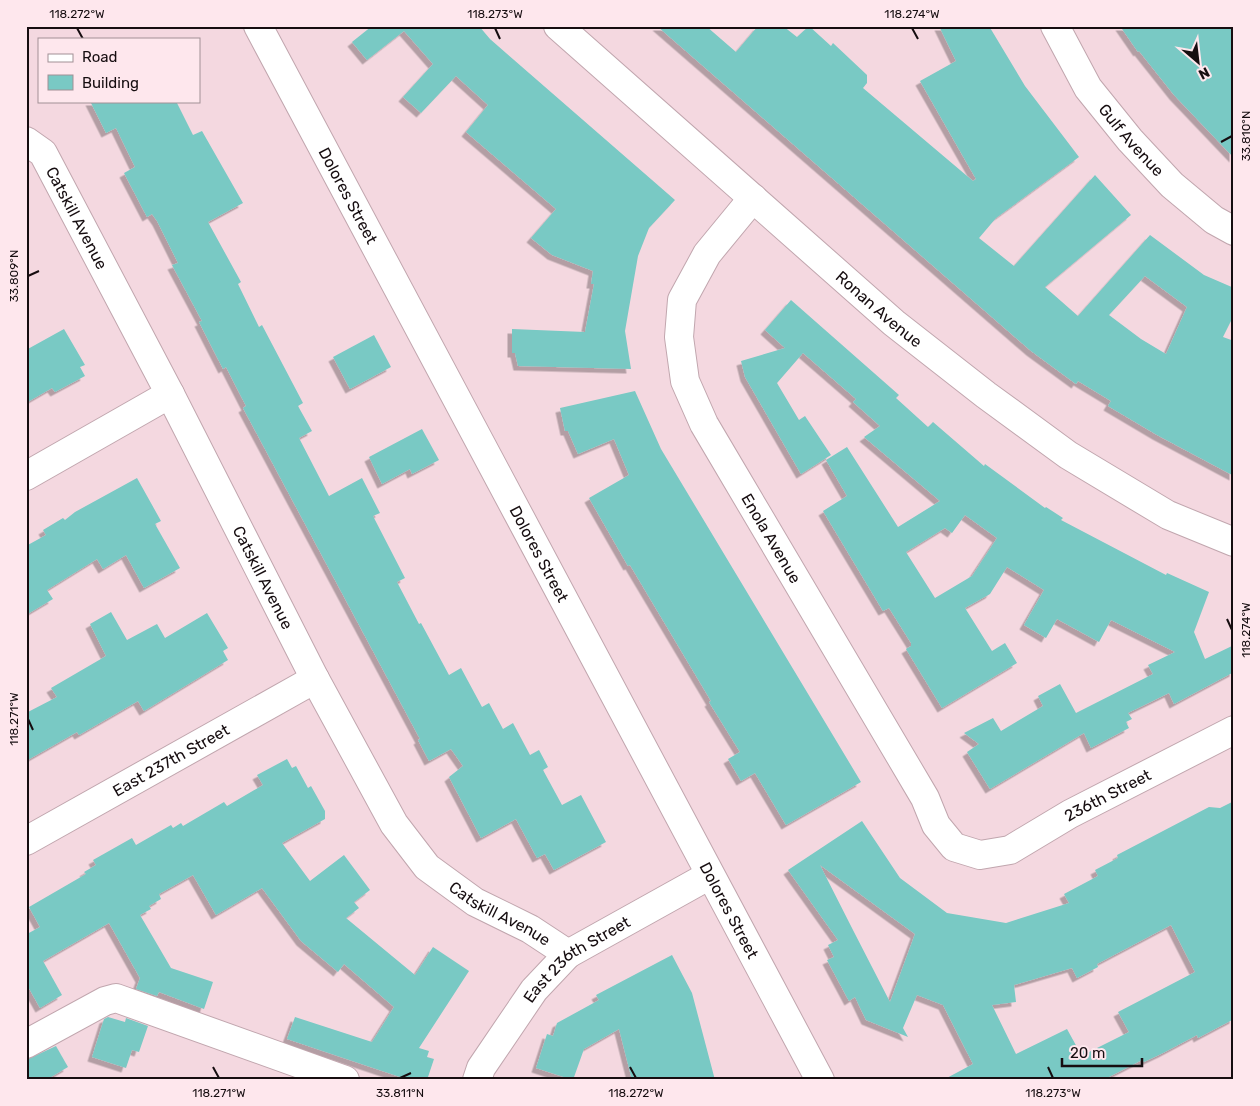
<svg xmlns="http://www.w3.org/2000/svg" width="1260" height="1106" font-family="Rubik,sans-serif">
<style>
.building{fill:#79c9c4;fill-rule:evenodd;filter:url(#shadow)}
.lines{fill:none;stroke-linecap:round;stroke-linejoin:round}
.minor-casing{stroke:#c1a6ae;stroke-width:30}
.minor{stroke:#fff;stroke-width:28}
.ticks{fill:none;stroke:#160d10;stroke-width:2}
.labels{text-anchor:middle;stroke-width:4.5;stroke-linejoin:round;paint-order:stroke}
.street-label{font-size:16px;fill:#160d10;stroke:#fee7ed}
.neatline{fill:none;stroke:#160d10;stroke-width:2}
.ticks-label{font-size:12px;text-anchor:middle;fill:#160d10}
</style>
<defs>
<filter id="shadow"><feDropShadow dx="-4.5" dy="4.5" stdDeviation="0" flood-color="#0004"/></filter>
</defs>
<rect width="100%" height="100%" fill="#f4d8e0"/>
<!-- building -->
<g class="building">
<polygon points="372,26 479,26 490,39 675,200 649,228 638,256 625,331 631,369 518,366 515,353 512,353 512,329 585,332 594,284 591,284 593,271 552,255 531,238 556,209 466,132 488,105 456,76 421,113 403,97 433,64 404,31 367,60 352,42"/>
<path d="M 657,26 L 706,26 L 736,52 L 758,26 L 783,26 L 797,37 L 809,26 L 831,46 L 833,43 L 867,75 L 867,83 L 863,88 L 973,181 L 976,179 L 920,81 L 956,61 L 939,26 L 989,26 L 1025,86 L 1079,157 L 996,218 L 979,238 L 1014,266 L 1095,175 L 1131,215 L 1045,287 L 1078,316 L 1150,235 L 1204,275 L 1234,288 L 1234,315 L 1223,337 L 1234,341 L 1234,476 L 1157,435 L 1108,406 L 1111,401 L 1078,381 L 1076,384 L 1031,351 ZM 1145,276 L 1187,307 L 1166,354 L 1141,339 L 1109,315 Z"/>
<polygon points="1120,26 1234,26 1234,158 1174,95 1139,51 1138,52"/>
<polygon points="90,101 176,101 193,135 202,131 243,203 208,222 241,282 238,284 259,327 262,325 303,403 298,406 312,431 299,438 329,496 362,478 380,513 373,516 405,578 397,582 419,624 421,623 449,675 461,668 482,707 489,703 503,729 513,723 530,755 539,750 548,767 543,770 562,805 581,795 606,842 554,870 545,854 537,858 516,819 481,838 449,777 463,766 451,749 429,761 418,740 420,739 243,408 246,406 226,367 223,369 199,322 202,321 172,265 178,263 157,221 152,214 147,217 124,173 135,167 116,128 106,133"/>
<path d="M 791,300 L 899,395 L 896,398 L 928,427 L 933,422 L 984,466 L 985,464 L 1045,508 L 1046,507 L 1063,518 L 1061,520 L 1166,575 L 1167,573 L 1209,592 L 1194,632 L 1205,659 L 1234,645 L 1234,672 L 1174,704 L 1169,693 L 1128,713 L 1132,719 L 1126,722 L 1129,728 L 1091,748 L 1084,733 L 990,789 L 967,752 L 979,744 L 964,733 L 993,718 L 1001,731 L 1043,706 L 1038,696 L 1060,684 L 1076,713 L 1153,674 L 1148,665 L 1175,652 L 1111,620 L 1099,642 L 1057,619 L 1046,638 L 1024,625 L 1044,590 L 1007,567 L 990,594 L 965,608 L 992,651 L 1005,643 L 1017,663 L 942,708 L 906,649 L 911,646 L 911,643 L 889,608 L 883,611 L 823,511 L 847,496 L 826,460 L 847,447 L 898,527 L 940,501 L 864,437 L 880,426 L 853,402 L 856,399 L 803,353 L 777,383 L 799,420 L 805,416 L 831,455 L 801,474 L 745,377 L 741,361 L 785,348 L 765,330 ZM 965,515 L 997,538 L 972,576 L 935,598 L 906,552 L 945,528 L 952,533 Z"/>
<polygon points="64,329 85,365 80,367 85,376 55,392 52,388 26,403 26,350"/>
<polygon points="374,335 391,367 350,389 333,357"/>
<polygon points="635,391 661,449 861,782 786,825 755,773 741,781 728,759 740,752 709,702 711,701 630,565 628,566 589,498 629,475 614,439 578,454 568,431 565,431 560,408"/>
<polygon points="422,429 439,460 412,474 410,469 382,484 369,457"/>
<polygon points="137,478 161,521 155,524 180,568 144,588 126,555 103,569 97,559 47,590 53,599 26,615 26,546 46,535 43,530 63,518 65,520 75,512"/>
<polygon points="111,612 127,640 157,624 165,638 207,613 228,648 223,651 228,660 144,711 138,701 79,735 77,732 26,761 26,713 57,697 51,688 106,656 90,624"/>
<polygon points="287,759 292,768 296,766 308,788 311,786 325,811 325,819 282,843 310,881 344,855 370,890 354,902 359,908 346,918 415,975 433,947 469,971 419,1048 429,1051 427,1057 434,1059 427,1080 409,1080 287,1039 295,1017 372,1042 394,1007 344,964 338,972 301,941 262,888 216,915 193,875 159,894 161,899 149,906 151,909 140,915 171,968 213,982 204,1009 159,992 157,996 136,989 140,978 109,923 43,961 62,995 40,1008 26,983 26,932 27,934 40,927 29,907 86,874 84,872 96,865 93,860 132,838 136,845 171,825 173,828 181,823 183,826 224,802 227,806 263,785 257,775"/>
<path d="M 1234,801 L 1234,1019 L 1198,1038 L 1197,1035 L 1163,1053 L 1144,1062 L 1142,1060 L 1103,1080 L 943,1080 L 973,1064 L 943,1005 L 917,995 L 903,1028 L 908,1037 L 866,1020 L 855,997 L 849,1001 L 827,960 L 834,957 L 828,945 L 838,940 L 788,870 L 862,821 L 900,878 L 947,913 L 1006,923 L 1069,903 L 1064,894 L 1098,876 L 1095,870 L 1118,858 L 1117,855 L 1209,807 L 1220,808 ZM 820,865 L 915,934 L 890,1002 L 854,932 ZM 1171,925 L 1195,972 L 1118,1012 L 1129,1032 L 1089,1052 L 1086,1046 L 1078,1049 L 1067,1029 L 1016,1054 L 992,1005 L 1016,1002 L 1014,985 L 1072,968 L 1077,978 L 1098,967 L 1097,964 Z"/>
<polygon points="672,955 692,993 715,1080 632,1080 619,1029 584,1049 573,1080 536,1068 547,1034 553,1036 557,1023 599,1000 596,995"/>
<polygon points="108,1017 125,1022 126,1018 148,1026 139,1052 132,1050 126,1068 92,1057 104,1019"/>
<polygon points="56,1046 68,1067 46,1080 26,1080 26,1060"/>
</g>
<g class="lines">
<defs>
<g id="minor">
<path id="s1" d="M 258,26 L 820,1080"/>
<path id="s2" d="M 558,26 L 894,323 L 986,395 L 1068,455 L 1168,515 L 1234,542"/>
<path id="s3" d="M 1055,26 L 1088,88 L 1130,140 L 1172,185 L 1214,220 L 1234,231"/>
<path id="s4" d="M 26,141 L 43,153 L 170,394 L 315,679 L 394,824 L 427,867 L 475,902 L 530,929 L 568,954"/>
<path id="s5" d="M 753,198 L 707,254 L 682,300 L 679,337 L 685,381 L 704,424 L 925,798 L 936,825 L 954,847 L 980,855 L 1010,850 L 1070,814 L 1234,730"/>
<polyline points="26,476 170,394"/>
<path id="s6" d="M 26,841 L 315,679"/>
<polyline points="26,1044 105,1001 116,998 345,1080"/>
<path id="s7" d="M 477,1080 L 481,1068 L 534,990 L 568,954 L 710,875"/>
</g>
</defs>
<!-- minor casing -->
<use href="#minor" class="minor-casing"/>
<!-- minor -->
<use href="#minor" class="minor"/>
</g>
<!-- ticks -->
<path class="ticks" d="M 77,28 L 83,39M 495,28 L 500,39M 912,28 L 918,39M 1221,142 L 1232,136M 28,276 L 39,271M 1227,619 L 1232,630M 28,719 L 33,730M 213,1067 L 219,1078M 630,1067 L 636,1078M 1048,1067 L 1053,1078M 400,1078 L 411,1073"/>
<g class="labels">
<!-- street labels -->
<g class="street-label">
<text dy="6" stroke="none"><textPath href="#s3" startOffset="138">Gulf Avenue</textPath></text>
<text dy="6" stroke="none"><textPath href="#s1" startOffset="192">Dolores Street</textPath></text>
<text dy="6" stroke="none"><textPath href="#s4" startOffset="94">Catskill Avenue</textPath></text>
<text dy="6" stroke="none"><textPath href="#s2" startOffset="428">Ronan Avenue</textPath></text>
<text dy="6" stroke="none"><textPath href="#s5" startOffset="386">Enola Avenue</textPath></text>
<text dy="6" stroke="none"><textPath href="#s1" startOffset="598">Dolores Street</textPath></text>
<text dy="6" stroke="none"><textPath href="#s4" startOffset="499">Catskill Avenue</textPath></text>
<text dy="6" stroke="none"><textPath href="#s6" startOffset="166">East 237th Street</textPath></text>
<text dy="6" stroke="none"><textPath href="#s5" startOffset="915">236th Street</textPath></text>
<text dy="6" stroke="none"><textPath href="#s1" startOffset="1002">Dolores Street</textPath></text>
<text dy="6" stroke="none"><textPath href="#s4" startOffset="919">Catskill Avenue</textPath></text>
<text dy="6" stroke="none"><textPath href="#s7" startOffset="160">East 236th Street</textPath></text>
</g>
</g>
<!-- border -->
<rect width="1260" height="1106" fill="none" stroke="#fee7ed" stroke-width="55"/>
<!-- legend -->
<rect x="38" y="38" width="162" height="65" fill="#fee7ed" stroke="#a19095"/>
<rect x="48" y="54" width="25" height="8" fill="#ffffff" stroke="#a19095"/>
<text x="82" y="62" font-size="15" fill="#160d10">Road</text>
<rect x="48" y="75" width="25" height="15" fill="#79c9c4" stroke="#a19095"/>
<text x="82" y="88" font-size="15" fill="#160d10">Building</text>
<!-- north arrow -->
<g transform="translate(1198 62) rotate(152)" stroke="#fee7ed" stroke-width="4" paint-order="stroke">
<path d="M0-4L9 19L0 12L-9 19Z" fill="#160d10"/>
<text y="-8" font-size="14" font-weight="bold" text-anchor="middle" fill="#160d10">N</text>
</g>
<!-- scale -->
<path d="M1062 1058v8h80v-8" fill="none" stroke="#160d10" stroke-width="2.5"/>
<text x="1070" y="1058" font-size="15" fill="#160d10" stroke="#fee7ed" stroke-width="4" paint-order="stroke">20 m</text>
<rect x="28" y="28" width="1204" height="1050" class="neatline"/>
<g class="ticks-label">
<text x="77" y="18">118.272°W</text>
<text x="495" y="18">118.273°W</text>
<text x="912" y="18">118.274°W</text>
<text transform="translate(1246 136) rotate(-90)" y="4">33.810°N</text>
<text transform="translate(14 276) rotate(-90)" y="4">33.809°N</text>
<text transform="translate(1246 630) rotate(-90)" y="4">118.274°W</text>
<text transform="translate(14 719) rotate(-90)" y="4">118.271°W</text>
<text x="219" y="1097">118.271°W</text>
<text x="400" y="1097">33.811°N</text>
<text x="636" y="1097">118.272°W</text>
<text x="1053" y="1097">118.273°W</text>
</g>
</svg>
